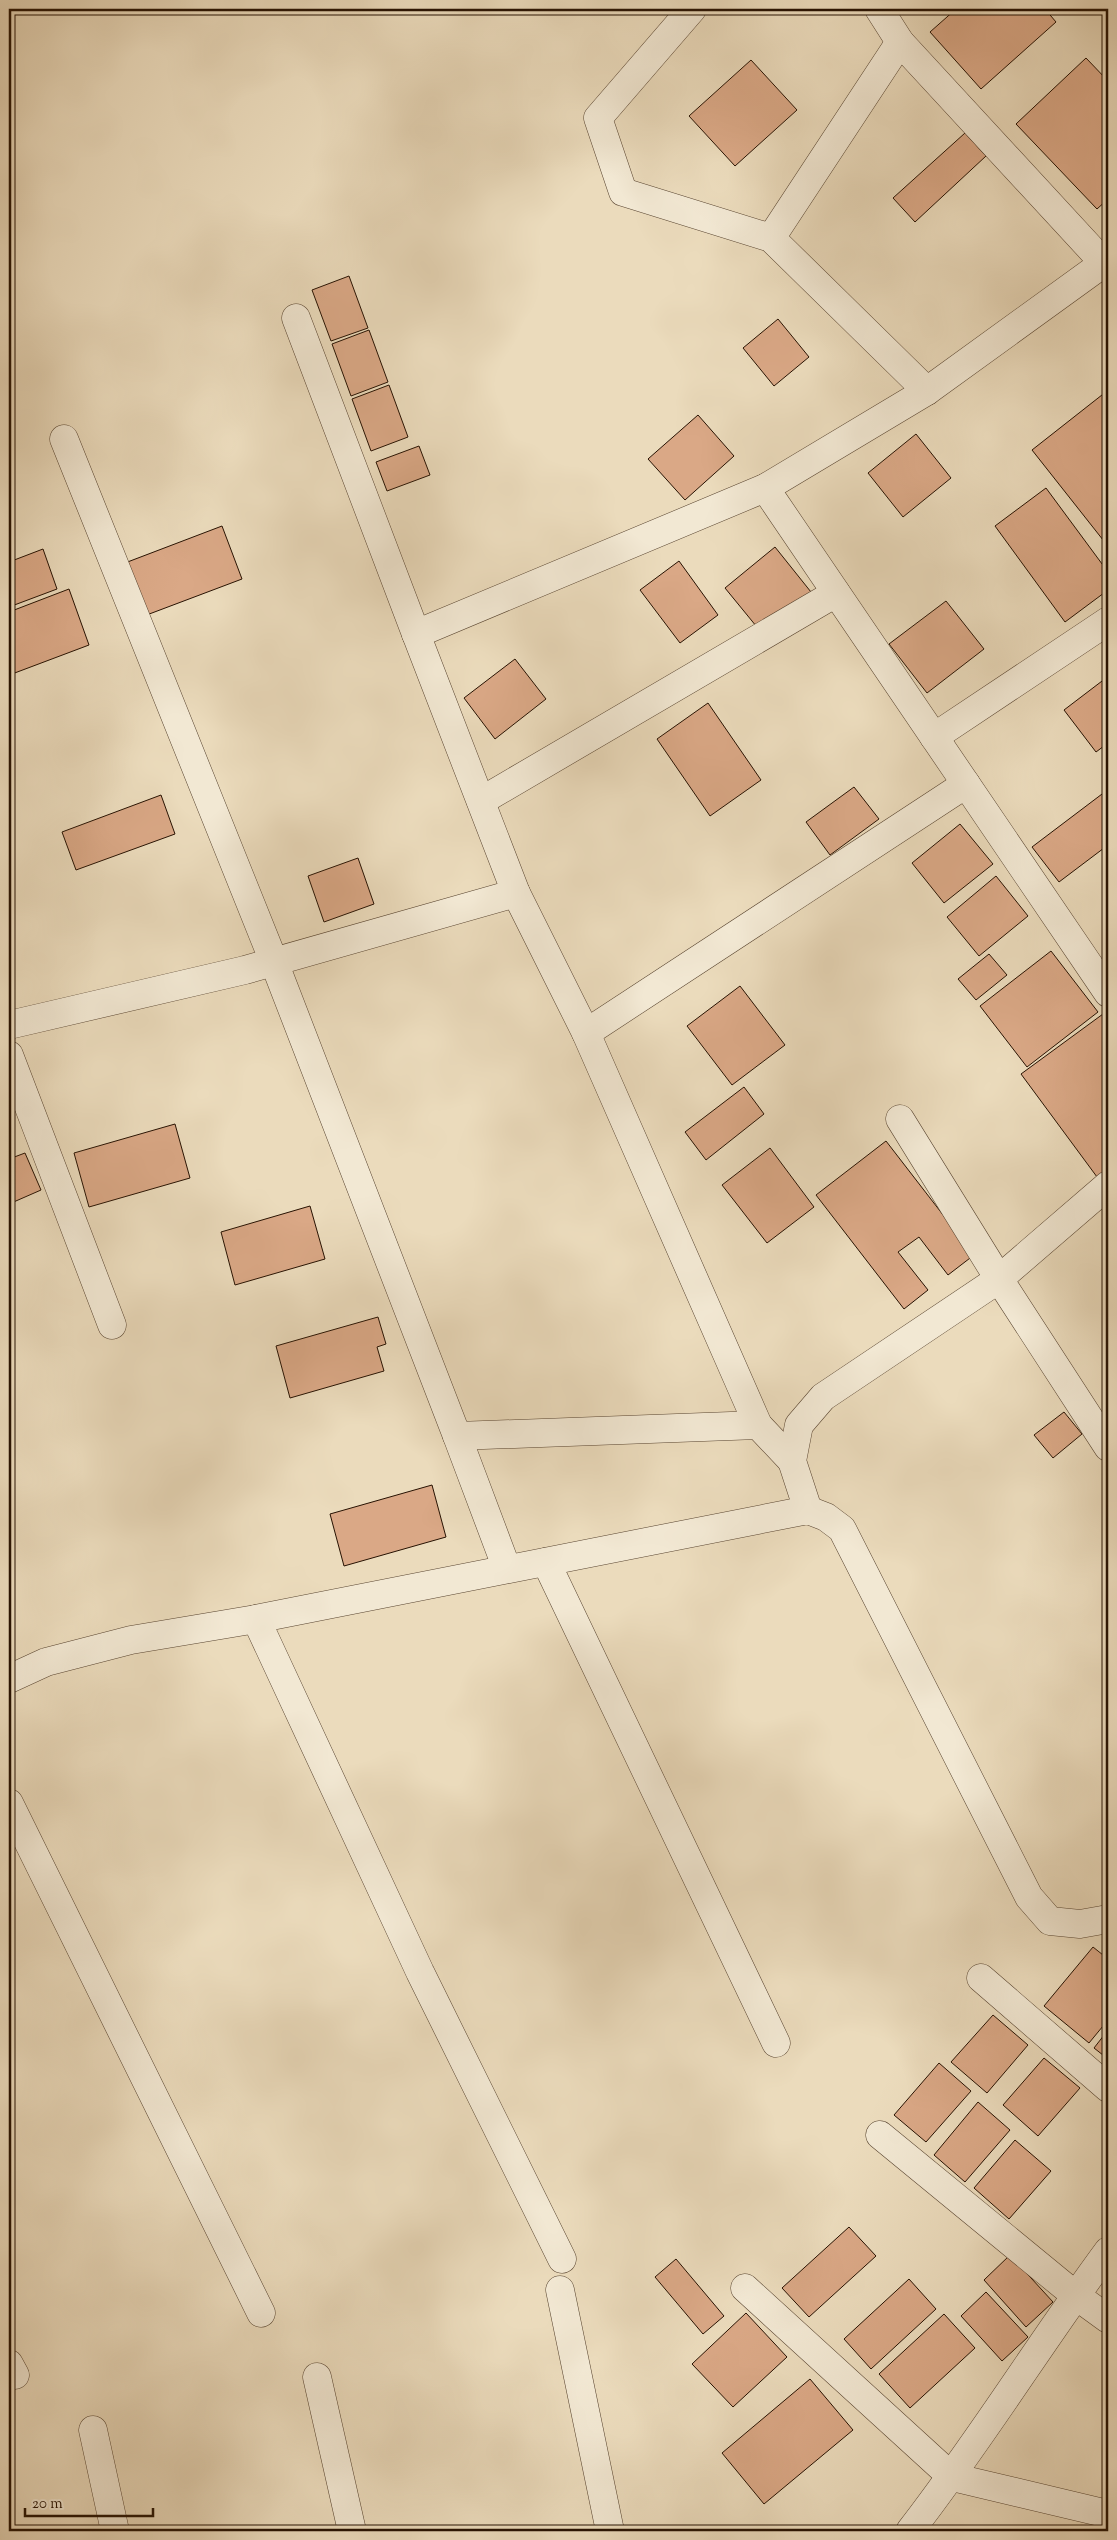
<svg xmlns="http://www.w3.org/2000/svg" width="1117" height="2540" font-family="'Sorts Mill Goudy',serif">
<style>
.building{fill:#daa886;stroke:#271202}
.lines{fill:none;stroke-linecap:round;stroke-linejoin:round}
.street-casing{stroke:#584430;stroke-width:29}
.street{stroke:#f2e8d3;stroke-width:28}
</style>
<rect width="100%" height="100%" fill="#ebdbbc"/>
<filter id="stains"><feTurbulence type="fractalNoise" baseFrequency=".004" numOctaves="4"/><feColorMatrix values="0 0 0 0 .2 0 0 0 0 .09 0 0 0 0 .02 0 0 0 .5 -.17"/></filter>
<radialGradient id="worn" r=".72"><stop offset=".6" stop-color="#630" stop-opacity="0"/><stop offset="1" stop-color="#630" stop-opacity=".3"/></radialGradient>
<!-- building -->
<g class="building">
<polygon points="956,9 1045,9 1056,22 981,89 930,32"/>
<polygon points="1086,58 1108,81 1108,199 1097,209 1016,124"/>
<polygon points="751,60 797,110 735,166 689,116"/>
<polygon points="965,133 986,156 915,222 893,198"/>
<polygon points="349,276 368,328 331,341 312,290"/>
<polygon points="778,319 809,357 774,386 743,348"/>
<polygon points="369,330 388,382 351,396 332,344"/>
<polygon points="389,385 408,437 371,451 352,399"/>
<polygon points="1107,391 1108,393 1107,545 1032,450"/>
<polygon points="698,415 734,456 685,500 648,459"/>
<polygon points="916,434 951,478 903,517 868,473"/>
<polygon points="419,446 430,475 387,491 376,462"/>
<polygon points="1046,488 1108,572 1108,590 1065,622 995,526"/>
<polygon points="222,526 242,579 136,619 117,566"/>
<polygon points="775,547 811,592 761,632 725,588"/>
<polygon points="43,549 57,589 9,607 9,562"/>
<polygon points="679,561 718,615 680,643 640,590"/>
<polygon points="69,589 89,645 12,674 9,666 9,612"/>
<polygon points="946,601 984,649 927,693 889,644"/>
<polygon points="515,659 546,699 495,739 464,698"/>
<polygon points="1106,678 1108,681 1108,743 1096,752 1064,710"/>
<polygon points="708,703 761,780 710,816 657,739"/>
<polygon points="854,787 879,819 830,855 806,822"/>
<polygon points="1106,791 1108,794 1108,845 1059,882 1032,847"/>
<polygon points="161,795 175,834 76,870 62,832"/>
<polygon points="960,824 993,864 944,903 912,863"/>
<polygon points="358,858 374,904 324,922 308,876"/>
<polygon points="996,876 1028,916 979,956 947,917"/>
<polygon points="1051,951 1098,1012 1027,1067 980,1006"/>
<polygon points="989,954 1007,975 976,1000 958,979"/>
<polygon points="740,986 785,1045 732,1085 687,1026"/>
<polygon points="1103,1014 1108,1022 1108,1175 1100,1181 1021,1074"/>
<polygon points="744,1087 764,1114 706,1160 685,1132"/>
<polygon points="175,1124 190,1178 89,1207 74,1153"/>
<polygon points="886,1141 974,1255 948,1275 919,1237 898,1252 928,1290 904,1309 816,1195"/>
<polygon points="770,1148 814,1207 767,1243 722,1185"/>
<polygon points="25,1153 41,1190 9,1204 9,1159"/>
<polygon points="310,1206 325,1259 235,1285 221,1232"/>
<polygon points="378,1317 386,1344 377,1347 384,1371 290,1398 276,1346"/>
<polygon points="1064,1412 1082,1434 1053,1458 1034,1435"/>
<polygon points="432,1485 446,1537 344,1566 330,1514"/>
<polygon points="1093,1947 1108,1959 1108,2020 1089,2043 1044,2006"/>
<polygon points="993,2015 1028,2045 987,2093 951,2062"/>
<polygon points="1108,2030 1108,2059 1094,2048"/>
<polygon points="1044,2058 1080,2088 1038,2136 1003,2105"/>
<polygon points="939,2063 971,2091 926,2142 894,2115"/>
<polygon points="978,2102 1010,2130 965,2182 934,2155"/>
<polygon points="1015,2140 1051,2171 1009,2219 974,2188"/>
<polygon points="849,2227 876,2256 809,2317 782,2288"/>
<polygon points="1010,2255 1053,2302 1026,2327 984,2280"/>
<polygon points="676,2259 724,2316 703,2334 655,2277"/>
<polygon points="909,2279 936,2309 871,2369 844,2339"/>
<polygon points="986,2292 1028,2337 1002,2361 961,2316"/>
<polygon points="746,2313 787,2357 733,2407 692,2364"/>
<polygon points="944,2314 975,2348 910,2408 879,2374"/>
<polygon points="810,2379 853,2430 764,2504 722,2453"/>
</g>
<g class="lines">
<defs>
<g id="street">
<polyline points="692,9 598,118 623,192 771,238 927,391"/>
<polyline points="879,9 900,42 1104,263"/>
<polyline points="771,238 900,42"/>
<polyline points="296,318 416,634 765,488 927,391 1108,260"/>
<polyline points="64,439 274,962 457,1436 758,1425 792,1461"/>
<polyline points="765,488 1108,993"/>
<polyline points="416,634 516,893 586,1033 758,1425"/>
<polyline points="934,737 1108,621"/>
<polyline points="481,801 836,593"/>
<polyline points="9,1025 245,970 516,893"/>
<polyline points="586,1033 966,784"/>
<polyline points="9,1055 112,1325"/>
<polyline points="900,1119 999,1279 1108,1447"/>
<polyline points="457,1436 507,1569"/>
<polyline points="808,1510 792,1461 799,1425 823,1397 999,1279 1108,1185"/>
<polyline points="546,1562 776,2043"/>
<polyline points="256,1619 420,1972 562,2259"/>
<polyline points="9,1679 46,1662 131,1640 256,1619 808,1510 826,1517 842,1529 1029,1897 1050,1921 1080,1924 1108,1919"/>
<polyline points="9,1803 261,2313"/>
<polyline points="981,1978 1108,2088"/>
<polyline points="880,2135 1075,2295 1108,2319"/>
<polyline points="745,2288 952,2477 1108,2514"/>
<polyline points="560,2290 610,2531"/>
<polyline points="9,2364 15,2375"/>
<polyline points="317,2377 352,2531"/>
<polyline points="93,2430 115,2531"/>
<path d="M 910,2531 C 980,2441 1040,2343 1108,2251"/>
</g>
</defs>
<!-- street casing -->
<use href="#street" class="street-casing"/>
<!-- street -->
<use href="#street" class="street"/>
</g>
<!-- margin -->
<rect width="1117" height="2540" fill="none" stroke="#ebdbbc" stroke-width="30"/>
<rect x="10" y="10" width="1097" height="2520" fill="none" stroke="#271202" stroke-width="2.5"/>
<rect x="15" y="15" width="1087" height="2510" fill="none" stroke="#271202"/>
<!-- scale -->
<path d="M25 2508v8h128v-8" fill="none" stroke="#271202" stroke-width="2.5"/>
<text x="32" y="2508" font-size="15" fill="#271202" stroke="#f2e8d3" stroke-width="4" paint-order="stroke">20 m</text>
<rect width="100%" height="100%" filter="url(#stains)"/>
<rect width="100%" height="100%" fill="url(#worn)"/>
</svg>
